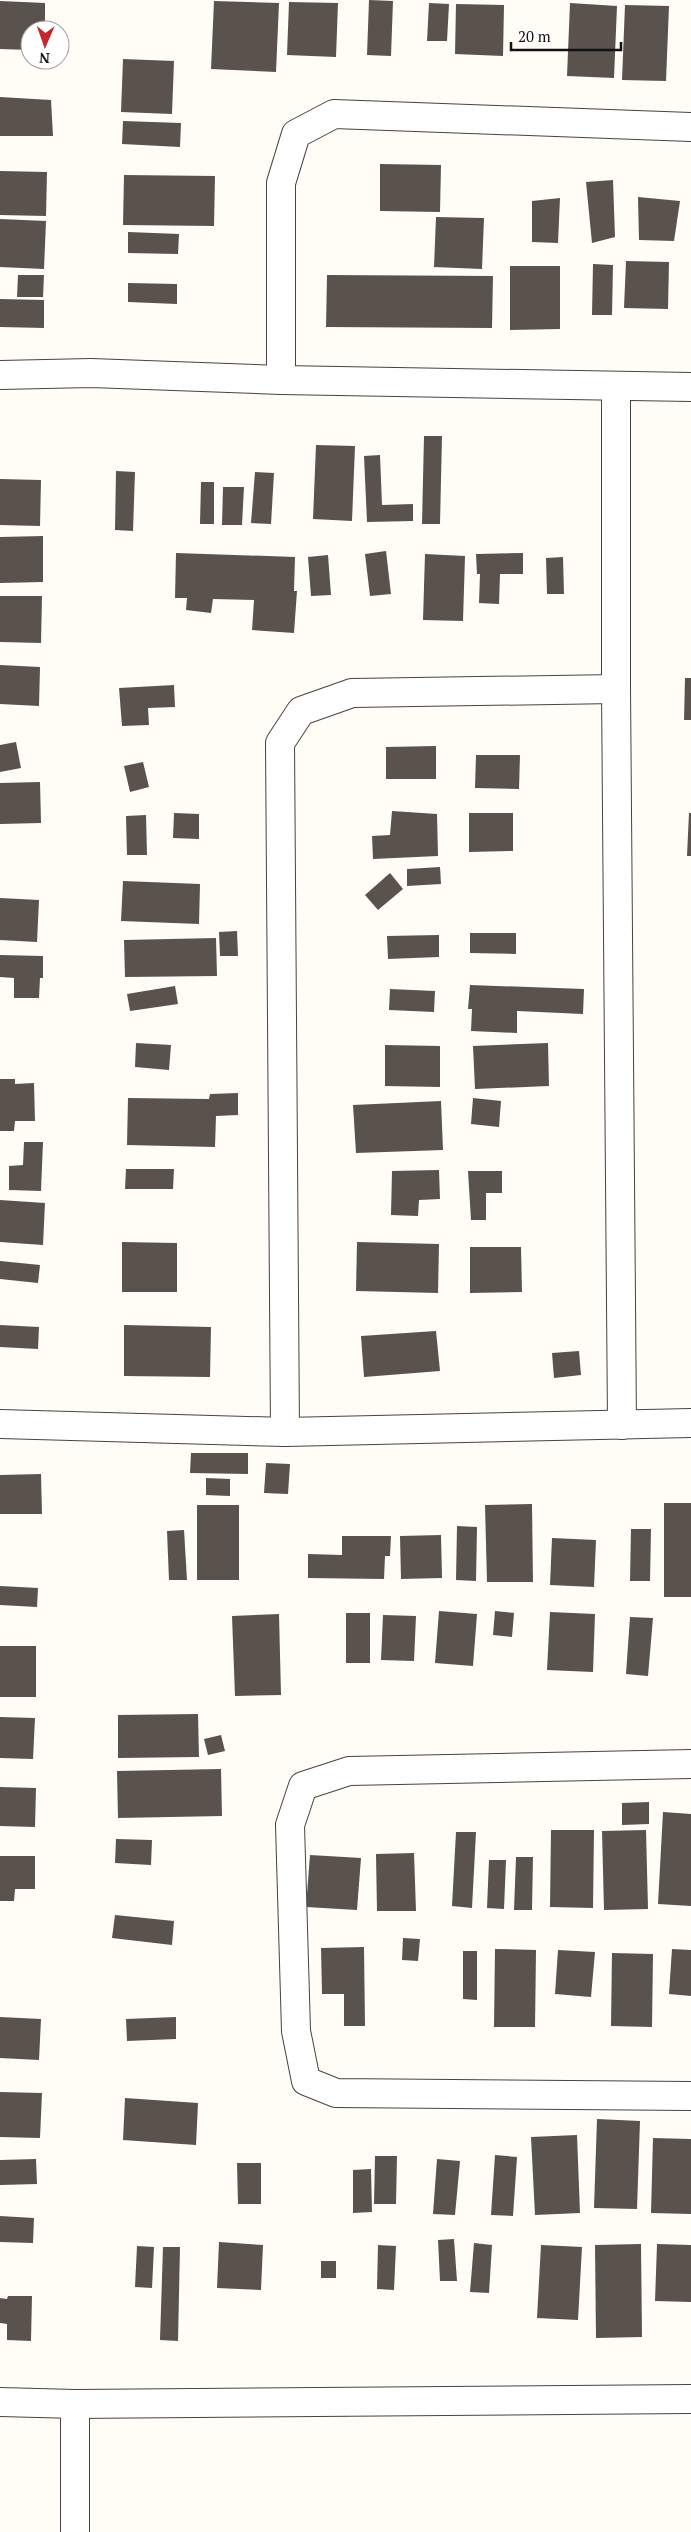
<svg xmlns="http://www.w3.org/2000/svg" width="691" height="2532" font-family="'PT Serif',serif">
<style>
.building{fill:#5a524d}
.lines{fill:none;stroke-linecap:round;stroke-linejoin:round}
.minor-casing{stroke:#444;stroke-width:30}
.minor{stroke:#fff;stroke-width:28}
</style>
<rect width="100%" height="100%" fill="#fffdf5"/>
<!-- building -->
<g class="building">
<polygon points="369,0 393,1 391,56 367,55"/>
<polygon points="0,1 45,3 45,30 30,30 30,50 0,49"/>
<polygon points="214,1 279,3 276,72 211,69"/>
<polygon points="289,2 338,3 336,57 287,55"/>
<polygon points="429,3 449,4 447,41 427,41"/>
<polygon points="570,3 617,6 614,78 567,76"/>
<polygon points="456,4 504,5 503,56 455,54"/>
<polygon points="625,5 669,6 666,81 622,80"/>
<polygon points="123,59 174,61 172,114 121,112"/>
<polygon points="0,97 51,100 53,136 0,136"/>
<polygon points="123,121 181,123 180,147 122,144"/>
<polygon points="380,164 441,165 440,212 380,211"/>
<polygon points="0,171 47,172 46,216 0,215"/>
<polygon points="124,175 215,176 214,226 123,225"/>
<polygon points="613,180 615,237 592,243 586,182"/>
<polygon points="638,197 680,201 674,241 639,240"/>
<polygon points="560,198 558,243 532,242 532,201"/>
<polygon points="436,217 484,218 482,269 434,267"/>
<polygon points="0,219 46,221 44,269 0,267"/>
<polygon points="128,232 179,234 178,254 128,253"/>
<polygon points="626,261 669,262 668,309 624,308"/>
<polygon points="593,264 613,265 612,315 592,315"/>
<polygon points="510,266 560,266 560,329 510,330"/>
<polygon points="18,275 44,275 43,297 17,297"/>
<polygon points="327,275 493,276 492,328 326,327"/>
<polygon points="128,283 177,284 177,304 128,302"/>
<polygon points="0,299 44,300 44,328 0,327"/>
<polygon points="424,436 442,436 440,524 422,524"/>
<polygon points="316,445 355,446 352,521 313,519"/>
<polygon points="380,455 382,505 413,504 413,521 367,522 364,456"/>
<polygon points="116,471 135,472 133,531 115,530"/>
<polygon points="255,472 274,473 271,524 251,523"/>
<polygon points="0,479 41,480 40,526 0,525"/>
<polygon points="201,482 214,482 214,524 200,524"/>
<polygon points="223,487 244,487 242,525 222,525"/>
<polygon points="43,536 43,582 0,583 0,537"/>
<polygon points="386,551 391,594 370,596 365,554"/>
<polygon points="176,553 295,557 294,591 297,591 294,633 252,630 254,600 213,599 211,613 186,610 187,598 175,598"/>
<polygon points="523,553 523,574 500,574 499,604 479,603 480,574 477,574 476,554"/>
<polygon points="425,554 465,556 463,621 423,620"/>
<polygon points="328,555 331,595 311,596 308,557"/>
<polygon points="563,557 564,594 547,594 546,558"/>
<polygon points="0,596 42,596 41,643 0,642"/>
<polygon points="0,665 40,667 39,706 0,704"/>
<polygon points="685,678 691,678 691,720 684,720"/>
<polygon points="174,685 175,707 148,708 149,725 122,726 119,688"/>
<polygon points="16,742 21,768 0,772 0,745"/>
<polygon points="436,746 436,779 386,779 386,747"/>
<polygon points="476,755 520,755 519,789 475,788"/>
<polygon points="143,762 149,787 130,792 124,766"/>
<polygon points="40,782 41,823 0,824 0,783"/>
<polygon points="392,811 437,814 438,856 373,859 372,836 390,835"/>
<polygon points="174,813 199,814 199,839 173,838"/>
<polygon points="469,813 513,813 513,851 469,852"/>
<polygon points="689,813 691,813 691,856 687,856"/>
<polygon points="146,815 147,855 127,855 126,816"/>
<polygon points="440,867 441,884 407,886 407,869"/>
<polygon points="390,873 403,889 378,910 365,895"/>
<polygon points="123,881 200,884 199,924 121,921"/>
<polygon points="0,898 39,900 37,942 0,940"/>
<polygon points="237,931 238,956 220,956 219,932"/>
<polygon points="470,933 516,933 516,954 470,953"/>
<polygon points="439,935 439,957 388,959 387,936"/>
<polygon points="216,938 217,976 125,977 124,940"/>
<polygon points="0,955 43,956 43,978 40,978 39,998 14,998 14,978 0,977"/>
<polygon points="470,985 584,989 583,1014 517,1011 517,1033 471,1031 472,1009 468,1009"/>
<polygon points="175,986 178,1004 130,1011 127,994"/>
<polygon points="390,989 435,991 434,1012 389,1010"/>
<polygon points="136,1043 171,1045 169,1070 135,1067"/>
<polygon points="548,1043 549,1086 475,1089 473,1046"/>
<polygon points="385,1045 440,1046 440,1087 385,1086"/>
<polygon points="0,1079 15,1079 15,1084 34,1083 35,1121 15,1121 14,1131 0,1131"/>
<polygon points="238,1093 238,1115 216,1116 215,1147 127,1145 128,1098 209,1099 210,1094"/>
<polygon points="473,1098 501,1101 499,1127 471,1124"/>
<polygon points="441,1101 443,1150 356,1153 353,1105"/>
<polygon points="24,1142 43,1142 41,1191 9,1190 9,1166 23,1165"/>
<polygon points="126,1169 174,1169 173,1189 125,1189"/>
<polygon points="439,1170 440,1199 419,1200 418,1216 391,1215 392,1171"/>
<polygon points="468,1171 502,1171 502,1193 486,1193 486,1220 471,1220"/>
<polygon points="0,1200 45,1203 43,1245 0,1242"/>
<polygon points="122,1242 177,1243 177,1292 122,1292"/>
<polygon points="357,1242 439,1244 438,1293 356,1291"/>
<polygon points="470,1247 521,1247 522,1292 470,1293"/>
<polygon points="0,1261 40,1265 38,1283 0,1279"/>
<polygon points="0,1325 39,1327 38,1349 0,1347"/>
<polygon points="124,1325 211,1327 210,1377 124,1376"/>
<polygon points="436,1331 440,1371 364,1377 361,1336"/>
<polygon points="579,1351 581,1375 554,1378 552,1353"/>
<polygon points="191,1453 248,1453 248,1474 190,1473"/>
<polygon points="266,1463 290,1464 288,1494 264,1493"/>
<polygon points="41,1474 42,1514 0,1514 0,1475"/>
<polygon points="206,1478 230,1479 230,1496 206,1495"/>
<rect x="664" y="1503" width="27" height="94"/>
<polygon points="532,1504 533,1582 487,1582 485,1505"/>
<rect x="197" y="1505" width="42" height="75"/>
<polygon points="457,1526 477,1527 476,1581 456,1580"/>
<polygon points="631,1529 651,1529 650,1581 630,1581"/>
<polygon points="184,1530 187,1580 169,1580 167,1531"/>
<polygon points="441,1535 442,1578 401,1579 400,1536"/>
<polygon points="342,1536 391,1536 390,1556 385,1556 384,1579 308,1578 308,1554 342,1555"/>
<polygon points="552,1538 596,1540 594,1587 550,1585"/>
<polygon points="0,1586 38,1588 37,1607 0,1605"/>
<polygon points="439,1611 477,1614 473,1666 435,1663"/>
<polygon points="495,1611 514,1613 512,1637 493,1635"/>
<polygon points="550,1612 595,1614 593,1672 547,1670"/>
<rect x="346" y="1613" width="24" height="50"/>
<polygon points="279,1614 281,1695 235,1696 232,1616"/>
<polygon points="383,1615 416,1616 414,1661 381,1660"/>
<polygon points="630,1617 653,1618 648,1676 626,1674"/>
<rect x="0" y="1646" width="36" height="51"/>
<polygon points="198,1714 199,1757 118,1758 118,1715"/>
<polygon points="0,1717 35,1718 33,1759 0,1758"/>
<polygon points="221,1735 225,1751 208,1755 204,1739"/>
<polygon points="221,1769 222,1816 118,1818 117,1771"/>
<polygon points="0,1787 36,1788 35,1827 0,1826"/>
<polygon points="649,1802 649,1824 622,1825 622,1803"/>
<polygon points="663,1812 691,1814 691,1906 658,1904"/>
<polygon points="551,1830 594,1830 593,1908 550,1907"/>
<polygon points="646,1830 648,1909 604,1910 602,1831"/>
<polygon points="456,1832 476,1832 472,1908 452,1906"/>
<polygon points="116,1839 152,1840 151,1865 115,1863"/>
<polygon points="414,1853 416,1911 377,1911 376,1854"/>
<polygon points="310,1855 361,1858 357,1910 306,1907"/>
<polygon points="0,1856 35,1856 35,1889 15,1889 14,1901 0,1901"/>
<polygon points="516,1857 533,1857 532,1910 514,1910"/>
<polygon points="489,1860 506,1860 504,1909 487,1908"/>
<polygon points="115,1915 174,1921 172,1945 112,1938"/>
<polygon points="403,1938 420,1939 418,1961 402,1960"/>
<polygon points="364,1947 365,2026 344,2026 344,1994 322,1994 321,1948"/>
<polygon points="495,1949 536,1950 535,2027 494,2027"/>
<polygon points="672,1949 691,1950 691,1996 669,1994"/>
<polygon points="558,1950 595,1952 591,1997 555,1994"/>
<polygon points="463,1951 477,1951 477,2000 463,1999"/>
<polygon points="612,1953 653,1954 652,2027 611,2026"/>
<polygon points="0,2017 41,2019 39,2060 0,2058"/>
<polygon points="176,2017 176,2039 127,2041 126,2019"/>
<polygon points="0,2092 42,2093 40,2138 0,2137"/>
<polygon points="125,2098 198,2103 196,2145 123,2140"/>
<polygon points="597,2119 640,2121 637,2209 594,2208"/>
<polygon points="577,2135 580,2213 535,2215 531,2137"/>
<polygon points="653,2138 691,2139 691,2214 651,2213"/>
<polygon points="495,2155 517,2157 513,2216 491,2215"/>
<polygon points="375,2156 397,2156 396,2204 374,2204"/>
<polygon points="36,2159 37,2184 0,2185 0,2160"/>
<polygon points="437,2159 460,2161 455,2215 433,2214"/>
<polygon points="237,2163 261,2163 261,2204 238,2204"/>
<polygon points="371,2169 372,2212 353,2213 353,2170"/>
<polygon points="0,2216 34,2218 33,2243 0,2242"/>
<polygon points="454,2239 457,2281 440,2281 438,2240"/>
<polygon points="219,2242 263,2245 261,2290 217,2288"/>
<polygon points="474,2243 492,2245 489,2293 470,2292"/>
<polygon points="641,2244 642,2337 596,2338 595,2245"/>
<polygon points="657,2244 691,2245 691,2302 655,2301"/>
<polygon points="378,2245 396,2246 394,2290 377,2289"/>
<polygon points="541,2245 582,2247 578,2320 537,2318"/>
<polygon points="137,2246 154,2247 152,2288 135,2287"/>
<polygon points="163,2247 180,2247 178,2341 160,2340"/>
<rect x="321" y="2261" width="15" height="17"/>
<polygon points="8,2296 32,2296 31,2341 7,2340 7,2324 0,2323 0,2298 7,2299"/>
</g>
<g class="lines">
<defs>
<g id="minor">
<polyline points="0,375 91,373 281,380 691,387"/>
<polyline points="281,380 281,183 296,134 334,114 691,127"/>
<polyline points="616,387 616,689 622,1425"/>
<polyline points="0,1424 285,1432 691,1423"/>
<polyline points="285,1432 280,743 301,711 352,693 616,689"/>
<polyline points="691,1764 349,1771 303,1786 290,1825 296,2031 306,2081 336,2093 691,2096"/>
<polyline points="0,2402 75,2404 691,2399"/>
<polyline points="75,2532 75,2404"/>
</g>
</defs>
<!-- minor casing -->
<use href="#minor" class="minor-casing"/>
<!-- minor -->
<use href="#minor" class="minor"/>
</g>
<!-- north arrow -->
<g transform="translate(45 45) rotate(182)"><circle r="24" fill="#ffffff" stroke="#a0a0a0"/>
<path d="M0-4L9 19L0 12L-9 19Z" fill="#c4262e"/>
<text y="-8" font-size="14" font-weight="bold" text-anchor="middle" fill="#111111">N</text>
</g>
<!-- scale -->
<path d="M511 42v8h110v-8" fill="none" stroke="#111111" stroke-width="2.5"/>
<text x="518" y="42" font-size="15" fill="#111111" stroke="#ffffff" stroke-width="4" paint-order="stroke">20 m</text>
</svg>
